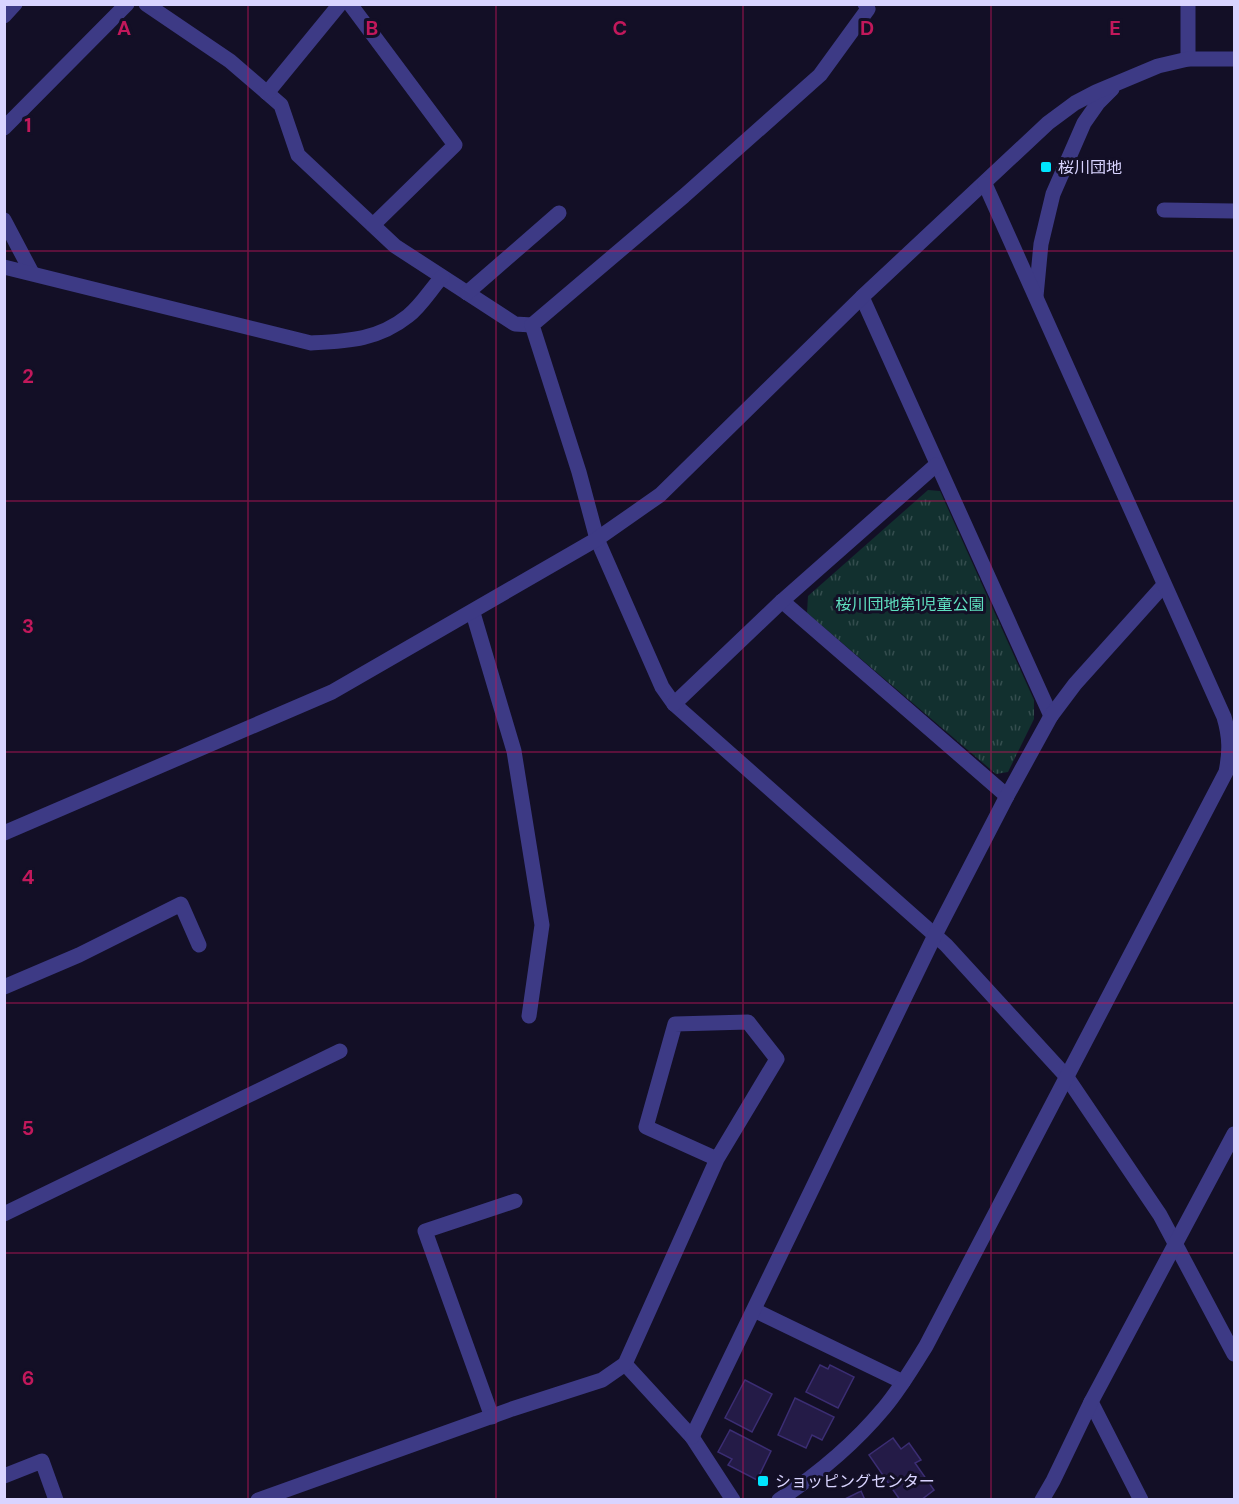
<svg xmlns="http://www.w3.org/2000/svg" width="1239" height="1504" font-family="'DM Sans','Noto Sans JP',sans-serif">
<style>
.park{fill:url(#park-tufts)}
.building{fill:#241b47;stroke:#3b2d73;stroke-width:1.5}
.lines{fill:none;stroke-linecap:round;stroke-linejoin:round}
.minor{stroke:#3d3a85;stroke-width:15}
.grid{fill:none;stroke:#c2185b;stroke-width:1.5;stroke-opacity:0.55}
.poi-dot{fill:#00e5ff;stroke:#130f26;stroke-width:2}
.labels{text-anchor:middle;stroke-width:6;stroke-linejoin:round;paint-order:stroke}
.poi-label{font-size:16px;fill:#d9d4ff;stroke:#130f26;text-anchor:start}
.park-label{font-size:16px;fill:#5fe0c0;stroke:#130f26}
.grid-label{font-size:20px;text-anchor:middle;font-weight:bold;fill:#c2185b;stroke:#130f26;stroke-width:6;stroke-linejoin:round;paint-order:stroke}
</style>
<defs>
<pattern id="park-tufts" width="24" height="20" patternUnits="userSpaceOnUse" patternTransform="scale(1.5)"><rect width="24" height="20" fill="#12302f"/><path d="M3 7l-1-3M5 7V3M7 7l1-3M15 17l-1-3M17 17v-4M19 17l1-3" fill="none" stroke="#344d4e"/></pattern>
</defs>
<rect width="100%" height="100%" fill="#130f26"/>
<!-- park -->
<polygon class="park" points="928,490 940,491 1034,700 1034,719 1008,772 996,774 807,613 808,596"/>
<!-- building -->
<g class="building">
<polygon points="820,1365 828,1369 830,1365 854,1377 838,1408 806,1392"/>
<polygon points="745,1380 772,1394 752,1432 725,1418"/>
<polygon points="795,1398 834,1417 822,1440 812,1435 806,1448 778,1435"/>
<polygon points="730,1430 771,1451 757,1480 728,1465 732,1459 718,1452"/>
<polygon points="893,1438 901,1449 909,1443 921,1460 915,1463 934,1490 921,1500 900,1500 869,1455"/>
<polygon points="861,1491 865,1500 843,1500"/>
</g>
<g class="lines">
<!-- minor -->
<g class="minor">
<polyline points="146,4 230,61 281,105 298,155 395,246 515,324 532,325"/>
<polyline points="350,4 455,145 373,225"/>
<polyline points="865,4 868,9 820,75 684,196 532,325 579,472 597,539 662,687 674,704 946,945 1066,1076 1160,1215 1234,1354"/>
<polyline points="4,16 15,4"/>
<polyline points="1188,59 1188,4"/>
<polyline points="267,93 340,4"/>
<polyline points="4,128 127,4"/>
<polyline points="1164,210 1234,211"/>
<polyline points="4,220 32,273"/>
<path d="M 4,267 L 311,343 C 348,341 378,340 408,316 C 421,306 431,289 442,277"/>
<polyline points="467,293 559,213"/>
<polyline points="1036,296 1041,244 1053,194 1084,123 1098,103 1112,89"/>
<polyline points="862,297 1051,716"/>
<polyline points="782,601 1007,796"/>
<polyline points="473,613 514,751 542,925 529,1016"/>
<polyline points="674,704 782,601 936,465"/>
<polyline points="4,833 332,692 597,539 660,495 862,297 1048,123 1075,103 1096,92 1158,66 1188,59 1234,59"/>
<polyline points="4,987 79,955 181,904 199,945"/>
<polyline points="4,1214 340,1051"/>
<polyline points="754,1310 903,1382"/>
<polyline points="625,1364 692,1437 733,1500"/>
<polyline points="1091,1402 1141,1500"/>
<polyline points="492,1417 425,1231 515,1201"/>
<polyline points="692,1437 935,935 1007,796 1051,716 1075,684 1164,585"/>
<polyline points="4,1476 42,1461 56,1500"/>
<polyline points="258,1500 512,1409 602,1380 625,1364 717,1159 777,1059 748,1022 675,1024 646,1127 717,1159"/>
<path d="M 779,1500 C 818,1474 854,1444 884,1408 C 900,1389 913,1367 926,1346 L 1226,772 C 1230,752 1230,737 1224,717 L 985,184"/>
<polyline points="1042,1500 1053,1481 1091,1402 1234,1134"/>
</g>
</g>
<!-- grid -->
<path class="grid" d="M 248,4 L 248,1500M 496,4 L 496,1500M 743,4 L 743,1500M 991,4 L 991,1500M 4,251 L 1234,251M 4,501 L 1234,501M 4,752 L 1234,752M 4,1003 L 1234,1003M 4,1253 L 1234,1253"/>
<!-- markers -->
<g class="poi-dot">
<rect x="1040" y="161" width="12" height="12" rx="3"/>
<rect x="757" y="1475" width="12" height="12" rx="3"/>
</g>
<g class="labels">
<!-- poi labels -->
<g class="poi-label">
<text x="1058" y="173">桜川団地</text>
<text x="775" y="1487">ショッピングセンター</text>
</g>
<!-- park labels -->
<g class="park-label">
<text x="910" y="610">桜川団地第1児童公園</text>
</g>
</g>
<g class="grid-label">
<text x="124" y="35">A</text>
<text x="372" y="35">B</text>
<text x="620" y="35">C</text>
<text x="867" y="35">D</text>
<text x="1115" y="35">E</text>
<text x="28" y="132">1</text>
<text x="28" y="383">2</text>
<text x="28" y="633">3</text>
<text x="28" y="884">4</text>
<text x="28" y="1135">5</text>
<text x="28" y="1385">6</text>
</g>
<!-- border -->
<rect width="1239" height="1504" fill="none" stroke="#d9d4ff" stroke-width="12"/>
</svg>
